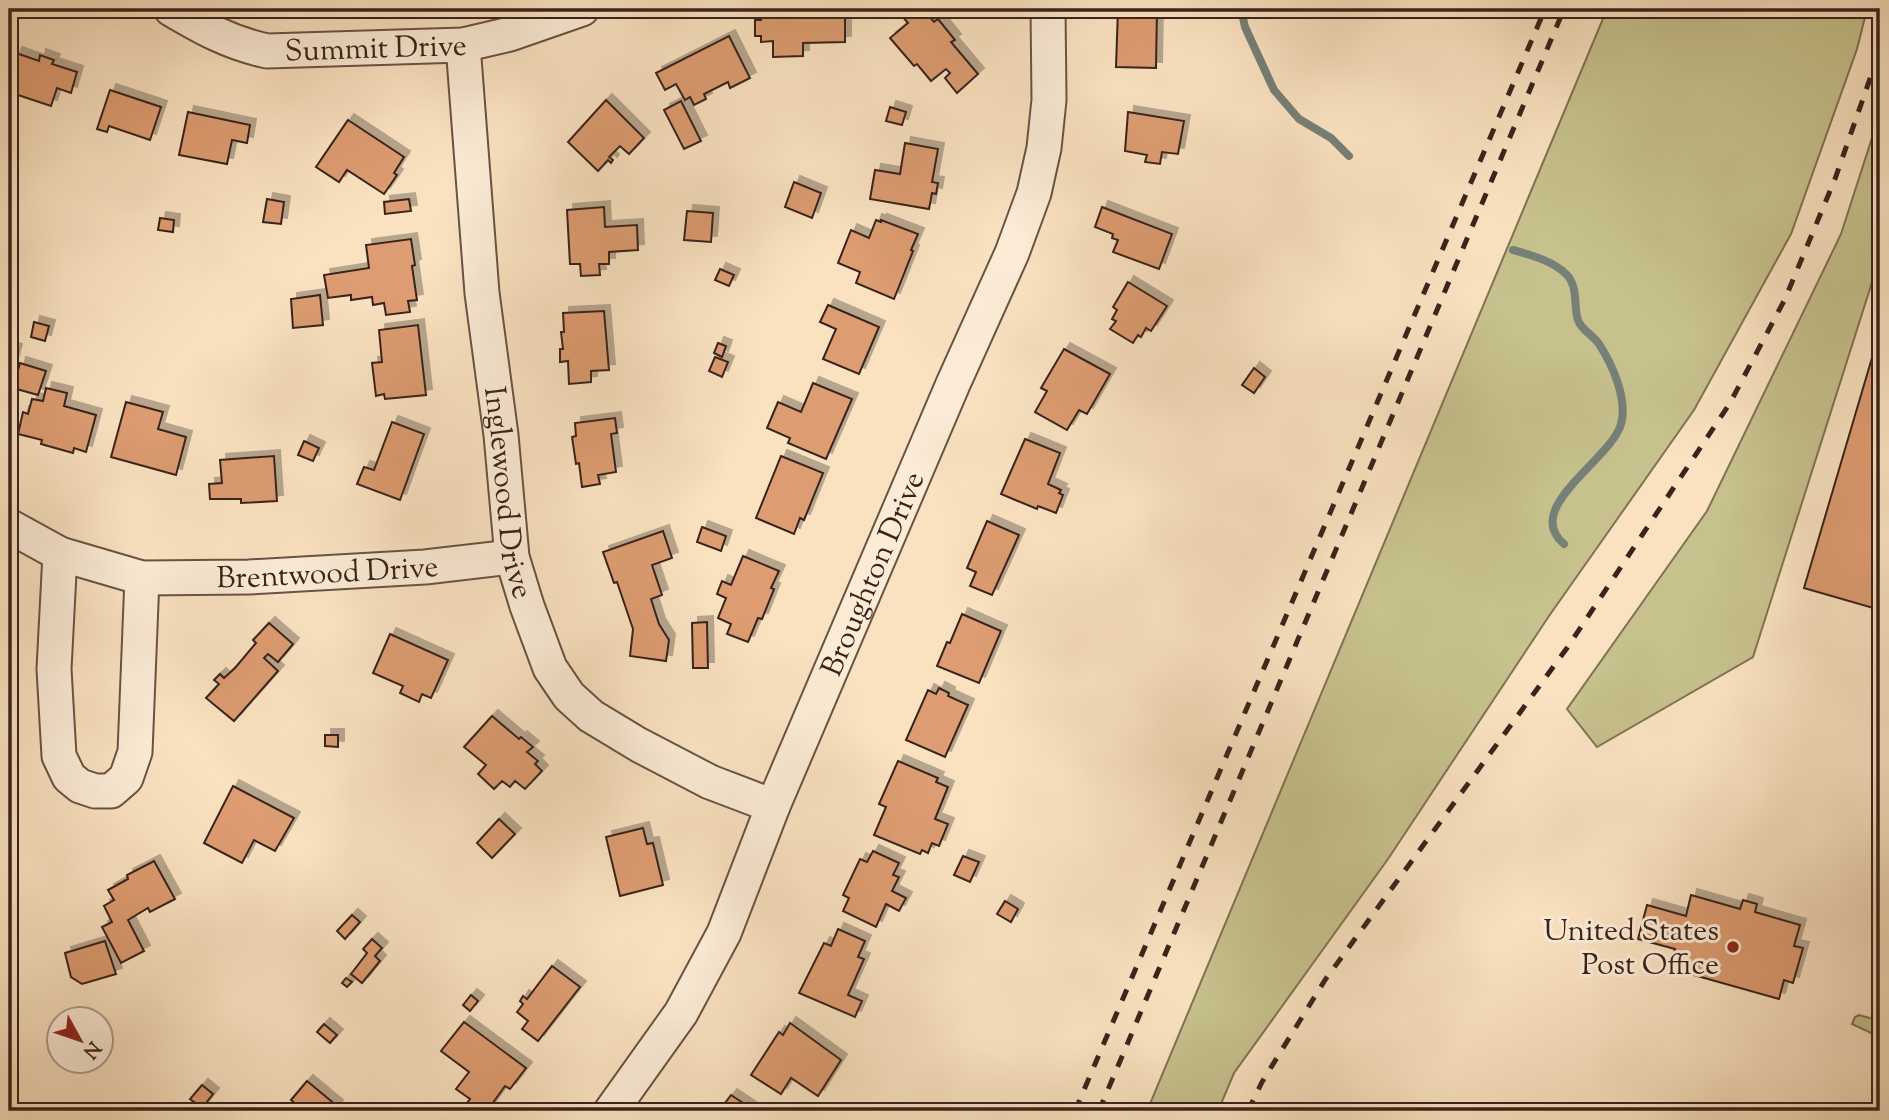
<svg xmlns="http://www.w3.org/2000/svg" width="1889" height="1120" font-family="'Sorts Mill Goudy',serif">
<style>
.green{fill:#c6c18d;stroke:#807254;stroke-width:2}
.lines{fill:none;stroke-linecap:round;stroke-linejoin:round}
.stream{stroke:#768076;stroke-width:8}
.building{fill:#dd9c71;stroke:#39231b;stroke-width:2;filter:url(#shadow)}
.minor-casing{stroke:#695344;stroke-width:37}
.minor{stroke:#fcecd7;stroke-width:33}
.rail{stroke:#39231b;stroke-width:5;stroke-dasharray:12 12;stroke-linecap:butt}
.poi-dot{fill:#8f2418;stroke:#fcecd7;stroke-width:2.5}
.labels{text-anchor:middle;stroke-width:6;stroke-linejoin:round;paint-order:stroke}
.street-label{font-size:30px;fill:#39231b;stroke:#fcecd7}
.poi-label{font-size:30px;fill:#39231b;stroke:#fcecd7;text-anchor:end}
</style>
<defs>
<filter id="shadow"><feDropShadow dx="6" dy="-6" stdDeviation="0" flood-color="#0004"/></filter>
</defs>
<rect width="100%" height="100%" fill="#fae2c1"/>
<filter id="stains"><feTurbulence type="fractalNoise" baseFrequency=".00286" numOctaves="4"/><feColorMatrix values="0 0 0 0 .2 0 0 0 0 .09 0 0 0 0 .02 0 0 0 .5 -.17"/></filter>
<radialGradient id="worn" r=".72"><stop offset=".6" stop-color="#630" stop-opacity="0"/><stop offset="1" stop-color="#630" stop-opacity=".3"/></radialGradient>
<!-- green -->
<g class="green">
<polygon points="1607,9 1867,9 1857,49 1791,234 1694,410 1549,616 1388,859 1234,1073 1218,1111 1147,1111"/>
<polygon points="1880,113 1880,257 1753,657 1597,747 1567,709 1707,511 1841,234"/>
<polygon points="1880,1009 1879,1031 1871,1033 1852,1024 1855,1017 1859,1015 1877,1020"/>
</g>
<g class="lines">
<!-- stream -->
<g class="stream">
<polyline points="1241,9 1245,27 1274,90 1299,119 1331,138 1349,156"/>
<path d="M 1513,250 C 1531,255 1553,261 1566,274 C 1579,287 1573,305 1578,320 C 1581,330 1593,335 1599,344 C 1612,364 1628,399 1621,424 C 1611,460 1521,508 1564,544"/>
</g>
</g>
<!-- building -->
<g class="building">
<polygon points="761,9 845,9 845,42 803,43 803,56 773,57 773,41 761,42 761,36 755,36 755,20 761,20"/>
<polygon points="909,9 923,9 934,22 938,19 955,40 951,42 978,74 957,93 945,78 950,73 946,69 931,81 917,64 914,66 890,38 908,23 901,15"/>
<polygon points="1118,9 1157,9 1156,68 1116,67"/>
<polygon points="729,36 750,78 730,88 728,82 704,94 706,99 694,105 690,97 685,100 676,84 665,90 656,73"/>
<polygon points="16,53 39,61 40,55 54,60 52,64 77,72 71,93 57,88 51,106 9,92 13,78 9,77 9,74"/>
<polygon points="110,90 161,107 150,140 109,126 107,132 97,129"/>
<polygon points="606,100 644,138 629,154 620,146 609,157 613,160 611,163 608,160 598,171 568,142"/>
<polygon points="681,101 701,141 684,149 664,110"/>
<polygon points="890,107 906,112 902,125 886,121"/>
<polygon points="188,112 250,125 247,143 232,140 227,164 179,155"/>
<polygon points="1128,112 1184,121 1178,154 1162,152 1160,164 1145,162 1147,155 1125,151"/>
<polygon points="348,120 404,157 394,173 397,175 384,194 347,170 339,182 316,167"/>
<polygon points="905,143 938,149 932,182 938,183 936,194 932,193 929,209 870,199 875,170 900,174"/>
<polygon points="794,182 821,193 812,218 785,207"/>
<polygon points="267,199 284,202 281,224 263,222"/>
<polygon points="409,199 411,211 385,214 384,202"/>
<polygon points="604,207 605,227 637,225 638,250 609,252 609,264 599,264 600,275 581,276 580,264 570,264 567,210"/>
<polygon points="1102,207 1172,234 1159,269 1113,252 1118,240 1112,238 1113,234 1095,227"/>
<polygon points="687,211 713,213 711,242 684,240"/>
<polygon points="160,218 174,220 173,232 158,230"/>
<polygon points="876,220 881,222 881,220 918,234 911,250 913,251 894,299 856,283 860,272 838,263 851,230 869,238"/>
<polygon points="411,239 415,265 412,266 417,300 408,301 410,312 386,315 384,303 373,305 372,297 351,300 351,295 328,298 324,275 369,268 366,245"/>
<polygon points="720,269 734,275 729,286 715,280"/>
<polygon points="1128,282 1167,306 1151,331 1146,328 1141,337 1138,335 1133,343 1110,329 1116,321 1112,319 1117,310 1113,307"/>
<polygon points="320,295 323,325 293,328 291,299"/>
<polygon points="828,305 879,327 859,374 823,359 836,329 820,322"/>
<polygon points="604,311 609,370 591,371 591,382 569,384 568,361 560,362 560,349 563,349 561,332 564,332 563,313"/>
<polygon points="34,322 49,326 45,341 31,337"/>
<polygon points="418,325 426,395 385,399 384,394 376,396 372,363 382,362 379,330"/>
<polygon points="718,343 726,346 722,357 714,353"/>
<polygon points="9,348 16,350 9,375"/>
<polygon points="1064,349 1110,374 1087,414 1079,410 1067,430 1035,412 1047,391 1041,388"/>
<polygon points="1874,351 1880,353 1880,610 1804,588"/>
<polygon points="715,357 728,362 722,377 709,371"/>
<polygon points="20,363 46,371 38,395 13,388"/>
<polygon points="1254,368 1265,377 1254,393 1242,385"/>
<polygon points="813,383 852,399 826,459 788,443 790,438 767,428 778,402 801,412"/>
<polygon points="46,388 67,393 64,406 96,415 86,452 74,448 73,453 41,444 42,440 18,434 23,412 28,414 32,399 43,401"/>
<polygon points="126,402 163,412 158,429 186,437 176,475 111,457"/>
<polygon points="615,418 617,433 611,434 616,472 598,475 600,484 582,487 579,463 576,464 572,437 576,436 575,423"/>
<polygon points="392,422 424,434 400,500 357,484 364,467 374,470"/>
<polygon points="1025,439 1060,453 1048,484 1061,490 1059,493 1063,495 1056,513 1038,506 1037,509 1001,494"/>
<polygon points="304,441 319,448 313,461 298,455"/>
<polygon points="274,456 277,501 241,503 241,499 210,499 209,484 222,483 220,460"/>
<polygon points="781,456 823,473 804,520 800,518 794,534 756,518"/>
<polygon points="987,521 1019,535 992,595 970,586 976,572 967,568"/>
<polygon points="702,527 726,536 721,551 697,542"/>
<polygon points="663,531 672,558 652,565 662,595 651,599 659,624 669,640 666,661 630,656 633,629 617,582 614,583 603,552"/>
<polygon points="743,556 779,571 771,588 774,589 762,619 758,618 748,642 727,634 731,624 718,618 726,598 717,594 722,581 731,585"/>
<polygon points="962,614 1001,631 979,683 937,666 947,642 950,643"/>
<polygon points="707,622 708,668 693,668 692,623"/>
<polygon points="269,623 293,644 278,662 268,654 264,658 278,671 234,721 206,698 219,684 214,680 220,674 224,678 235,668 256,643 253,640"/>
<polygon points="390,634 448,660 431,698 422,694 419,702 400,693 403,686 373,673"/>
<polygon points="939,688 949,693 948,696 968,705 945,757 906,740 928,690 936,694"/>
<polygon points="492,716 519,739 521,737 533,747 527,752 538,761 535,764 542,771 525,789 515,781 510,787 502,781 494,789 478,774 486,765 464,747"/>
<polygon points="325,735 338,735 338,747 325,746"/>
<polygon points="898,761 938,778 936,782 948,787 935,819 948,824 939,846 932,843 928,853 922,850 920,854 874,835 886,807 879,804"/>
<polygon points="233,786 294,818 275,851 254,840 242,863 204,843"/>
<polygon points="499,819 515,834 492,858 477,843"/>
<polygon points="643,828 647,844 653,843 663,885 620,896 606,837"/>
<polygon points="873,851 899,863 893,875 899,877 892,891 906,898 899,911 886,904 876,927 843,911 849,898 843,895 860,859 867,862"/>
<polygon points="963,856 979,862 970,882 954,875"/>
<polygon points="154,861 175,899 150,912 148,908 128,920 144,951 121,963 102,927 112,922 104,906 114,900 108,890 128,879 127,875"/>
<polygon points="1691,895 1740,909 1743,900 1757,904 1755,912 1800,925 1794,946 1803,948 1793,983 1784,980 1779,999 1669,968 1675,949 1638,939 1647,905 1686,916"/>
<polygon points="1005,901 1018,909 1011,922 997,914"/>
<polygon points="352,915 360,922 345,939 337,931"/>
<polygon points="838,929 865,941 858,957 864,959 848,995 862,1001 855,1017 799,993 824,943 831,946"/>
<polygon points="372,939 382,948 375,956 380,961 362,983 351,974 367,953 363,949"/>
<polygon points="105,941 116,974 82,984 71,977 65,953"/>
<polygon points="552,966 580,987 538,1041 522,1029 528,1021 517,1012 523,1004 520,1001 523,996 527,999"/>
<polygon points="346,978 352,982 347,987 342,983"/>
<polygon points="471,995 478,1001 470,1011 463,1005"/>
<polygon points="464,1022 526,1068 510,1089 505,1086 487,1111 467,1111 463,1108 470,1099 456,1089 469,1072 441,1051"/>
<polygon points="790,1023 841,1060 818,1096 791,1078 781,1094 751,1075 779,1032 783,1035"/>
<polygon points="324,1024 337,1035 330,1043 317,1032"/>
<polygon points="307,1081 337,1106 333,1111 304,1111 291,1100"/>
<polygon points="202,1085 213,1094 202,1108 190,1099"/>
<polygon points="731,1095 755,1111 719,1111"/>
</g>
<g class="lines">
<defs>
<g id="minor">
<path id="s1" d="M 171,9 C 203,28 230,43 267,51 L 463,45 L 510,34 L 582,9"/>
<path id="s2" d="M 463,45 L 482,293 L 501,435 L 512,557 L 527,606 L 550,668 L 569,696 L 591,716 L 639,745 L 710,782 L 773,806"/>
<path id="s3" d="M 9,526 L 60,554 L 142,578 L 249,577 L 425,567 L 512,557"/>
<polyline points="60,554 54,669 59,756 69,777 80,786 95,791 111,791 126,778 135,752 142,578"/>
<path id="s4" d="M 611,1111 L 681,1013 L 724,933 L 773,806 L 953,384 L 1012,253 L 1034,193 L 1044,148 L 1049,100 L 1048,9"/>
</g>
</defs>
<!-- minor casing -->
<use href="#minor" class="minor-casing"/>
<!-- minor -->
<use href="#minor" class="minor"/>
<!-- rail -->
<g class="rail">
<polyline points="1075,1111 1545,9"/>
<polyline points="1099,1111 1564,9"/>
<polyline points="1248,1111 1262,1082 1325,980 1567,648 1730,403 1785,299 1835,179 1880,50"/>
</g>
</g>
<!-- markers -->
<circle class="poi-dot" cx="1733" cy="947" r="7"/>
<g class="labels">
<!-- street labels -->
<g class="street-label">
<text dy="10" stroke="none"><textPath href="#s1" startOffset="214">Summit Drive</textPath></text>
<text dy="10" stroke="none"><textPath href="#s2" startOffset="450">Inglewood Drive</textPath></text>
<text dy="10" stroke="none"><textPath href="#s3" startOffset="329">Brentwood Drive</textPath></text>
<text dy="10" stroke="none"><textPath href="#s4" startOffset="600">Broughton Drive</textPath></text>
</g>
<!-- poi labels -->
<g class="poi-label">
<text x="1719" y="940">United States<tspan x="1719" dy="34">Post Office</tspan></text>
</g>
</g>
<!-- margin -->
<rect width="1889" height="1120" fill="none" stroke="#fae2c1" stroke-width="35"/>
<rect x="10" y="10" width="1868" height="1099" fill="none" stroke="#39231b" stroke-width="3.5"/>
<rect x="18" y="18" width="1854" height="1085" fill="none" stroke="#39231b" stroke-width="2"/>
<!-- north arrow -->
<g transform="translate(80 1040) rotate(130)"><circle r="33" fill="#fcecd7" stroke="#ae9c8c" stroke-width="2"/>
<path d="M0-5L12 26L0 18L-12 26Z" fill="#8f2418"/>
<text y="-10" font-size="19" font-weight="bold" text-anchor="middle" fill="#39231b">N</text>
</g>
<rect width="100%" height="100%" filter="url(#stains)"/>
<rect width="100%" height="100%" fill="url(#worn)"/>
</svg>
